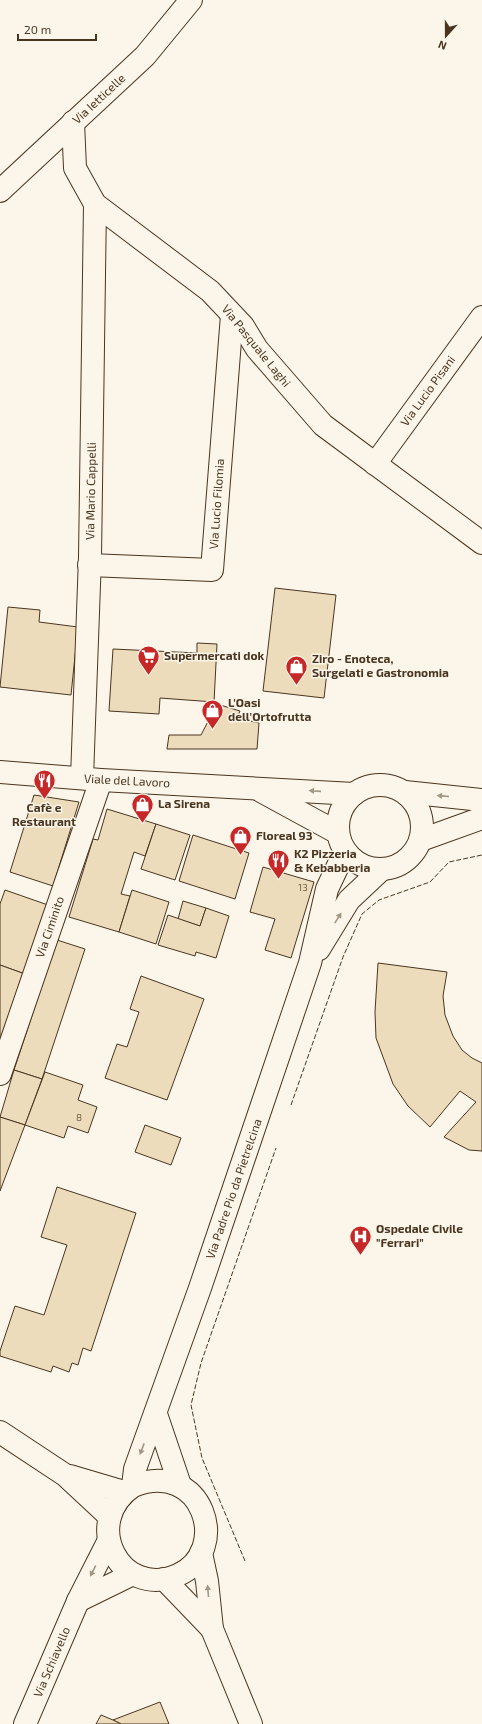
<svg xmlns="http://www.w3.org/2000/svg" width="482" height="1724" font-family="'Exo 2',sans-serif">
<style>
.building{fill:#ecdcbc;stroke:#4a3520}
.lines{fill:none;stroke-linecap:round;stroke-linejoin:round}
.street-casing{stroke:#4a3520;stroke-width:24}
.secondary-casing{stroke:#4a3520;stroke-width:24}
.primary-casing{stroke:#4a3520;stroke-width:24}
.street{stroke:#fbf6e9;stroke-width:22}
.secondary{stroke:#fbf6e9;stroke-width:22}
.primary{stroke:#fbf6e9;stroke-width:22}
.fence{stroke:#4a3520;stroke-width:1;stroke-dasharray:5 2;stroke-linecap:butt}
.oneway{fill:#a29684}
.labels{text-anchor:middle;stroke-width:3;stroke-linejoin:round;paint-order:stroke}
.number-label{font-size:10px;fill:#725f47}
.street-label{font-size:12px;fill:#4a3520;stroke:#fbf6e9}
.poi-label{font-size:12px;font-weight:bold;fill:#4a3520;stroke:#fbf6e9;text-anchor:start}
</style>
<rect width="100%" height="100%" fill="#fbf6e9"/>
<!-- building -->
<g class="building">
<polygon points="275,588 336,595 324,698 263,691"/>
<polygon points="8,607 40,610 39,622 78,627 71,695 0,687"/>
<polygon points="197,643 217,644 214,702 160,698 159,714 109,711 113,649 197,653"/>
<polygon points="217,704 240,711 237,718 259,723 257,749 167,749 169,735 201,735"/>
<polygon points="34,795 79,802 53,886 10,872"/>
<polygon points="107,809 156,824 145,856 134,852 121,894 130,896 119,932 69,917 93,839 98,840"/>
<polygon points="156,824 190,835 175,880 141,869"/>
<polygon points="193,835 249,853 235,899 179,881"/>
<polygon points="263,867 314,882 291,958 265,950 275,919 250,912"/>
<polygon points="5,890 48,905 25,974 0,965 0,904"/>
<polygon points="132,890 169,902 156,944 119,932"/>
<polygon points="183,901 206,908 200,926 178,919"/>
<polygon points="206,908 229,916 216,958 196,952 195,956 158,945 168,915 200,926"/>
<polygon points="57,940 85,949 42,1079 14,1070"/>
<polygon points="378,963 447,972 443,996 445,1015 453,1036 462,1050 472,1058 482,1063 482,1151 469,1150 444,1137 476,1102 460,1091 430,1127 408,1106 393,1084 376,1038 375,1012"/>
<polygon points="0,965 25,974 0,1045"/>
<polygon points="141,976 204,999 167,1100 105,1078 117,1044 127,1047 139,1012 130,1009"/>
<polygon points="14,1070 42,1079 25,1125 0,1117"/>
<polygon points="45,1072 83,1085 78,1100 97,1107 88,1133 68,1126 64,1138 25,1125"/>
<polygon points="0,1117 25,1125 0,1191"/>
<polygon points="145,1125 181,1138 171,1165 135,1152"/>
<polygon points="57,1187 136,1213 91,1351 83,1348 78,1365 72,1363 69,1372 53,1366 51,1372 0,1356 0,1351 15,1306 44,1315 67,1245 41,1237"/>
<polygon points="160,1702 169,1724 121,1724 113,1720"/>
<polygon points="101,1715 113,1720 121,1724 96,1724"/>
</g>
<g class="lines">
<defs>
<g id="street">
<polyline points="73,122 75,168 95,204 210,291 243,326 257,349 323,425 482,543"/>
<polyline points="0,191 145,56 191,0"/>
<polyline points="375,464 482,317"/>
<polyline points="89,565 212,570 232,315"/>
<polyline points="82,778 90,557 95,204"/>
<polyline points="0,1074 101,780"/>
<polyline points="0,1432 65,1475 109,1516"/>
<polyline points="70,1476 124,1492"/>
</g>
<g id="secondary">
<polyline points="319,949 349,900 382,869"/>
<polyline points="156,1414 180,1485"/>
<path d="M 133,1486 C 203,1458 232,1551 178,1575 C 120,1600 80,1522 133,1486 L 135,1469 L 200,1288 L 310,963 L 327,889 L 345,851"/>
<polyline points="201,1553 207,1581 212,1629 251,1724"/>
<polyline points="164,1579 212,1629"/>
<polyline points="78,1601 133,1574"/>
<polyline points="25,1724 78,1601 108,1542"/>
</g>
<g id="primary">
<polyline points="0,772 101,780 354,794"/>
<circle cx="380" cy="827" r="42"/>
<polyline points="261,791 338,833"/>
<polyline points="405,792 482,800"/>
<polyline points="421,840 482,818"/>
</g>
</defs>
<!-- street casing -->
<use href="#street" class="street-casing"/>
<!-- secondary casing -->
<use href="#secondary" class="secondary-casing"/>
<!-- primary casing -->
<use href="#primary" class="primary-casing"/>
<!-- street -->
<use href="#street" class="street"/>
<!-- secondary -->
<use href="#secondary" class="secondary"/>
<!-- primary -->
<use href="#primary" class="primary"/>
<!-- fence -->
<g class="fence">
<polyline points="291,1105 343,957 362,914 379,900 430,882 449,862 482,855"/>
<polyline points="245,1561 202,1458 191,1405 201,1363 276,1148"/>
</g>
</g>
<!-- one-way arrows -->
<defs><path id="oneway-solid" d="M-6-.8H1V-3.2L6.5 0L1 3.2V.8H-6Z"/></defs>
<g class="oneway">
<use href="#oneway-solid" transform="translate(315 791) rotate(-176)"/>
<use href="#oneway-solid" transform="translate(443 796) rotate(-175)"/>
<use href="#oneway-solid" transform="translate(338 918) rotate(-58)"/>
<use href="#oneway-solid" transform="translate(142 1449) rotate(111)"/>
<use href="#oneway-solid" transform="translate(93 1571) rotate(117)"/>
<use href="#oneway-solid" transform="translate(208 1591) rotate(-95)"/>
</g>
<!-- icons -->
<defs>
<symbol id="supermarket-pin" viewBox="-11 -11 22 30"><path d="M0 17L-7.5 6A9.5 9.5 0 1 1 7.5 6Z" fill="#c62828" stroke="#fbf6e9"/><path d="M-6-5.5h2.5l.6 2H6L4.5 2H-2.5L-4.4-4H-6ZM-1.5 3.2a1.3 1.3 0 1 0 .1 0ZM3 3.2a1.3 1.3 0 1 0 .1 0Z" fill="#fff"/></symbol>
<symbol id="shop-pin" viewBox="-11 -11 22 30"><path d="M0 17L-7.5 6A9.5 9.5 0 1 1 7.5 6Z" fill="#c62828" stroke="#fbf6e9"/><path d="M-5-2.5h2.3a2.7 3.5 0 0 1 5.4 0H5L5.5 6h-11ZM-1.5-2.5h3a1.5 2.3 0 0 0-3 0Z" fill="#fff"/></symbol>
<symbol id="restaurant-pin" viewBox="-11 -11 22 30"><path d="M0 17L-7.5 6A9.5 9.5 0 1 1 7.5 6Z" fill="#c62828" stroke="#fbf6e9"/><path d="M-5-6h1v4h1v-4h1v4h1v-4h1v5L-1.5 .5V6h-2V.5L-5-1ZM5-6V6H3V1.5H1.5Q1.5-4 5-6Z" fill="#fff"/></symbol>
<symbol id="hospital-pin" viewBox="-11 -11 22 30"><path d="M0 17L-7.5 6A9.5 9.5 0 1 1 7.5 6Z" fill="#c62828" stroke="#fbf6e9"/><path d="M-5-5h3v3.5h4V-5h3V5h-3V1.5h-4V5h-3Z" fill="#fff"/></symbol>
</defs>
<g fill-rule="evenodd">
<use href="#supermarket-pin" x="136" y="644" width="25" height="34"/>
<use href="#shop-pin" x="284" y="654" width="25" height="34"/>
<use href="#shop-pin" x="200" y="698" width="25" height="34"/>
<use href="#restaurant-pin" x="32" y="768" width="25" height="34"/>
<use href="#shop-pin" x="130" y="792" width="25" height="34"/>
<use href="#shop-pin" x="228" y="824" width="25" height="34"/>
<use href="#restaurant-pin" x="266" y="848" width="25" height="34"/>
<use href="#hospital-pin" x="348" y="1224" width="25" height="34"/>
</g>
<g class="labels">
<!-- number labels -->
<g class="number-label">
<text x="303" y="891">13</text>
<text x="79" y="1121">8</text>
</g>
<!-- street labels -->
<g class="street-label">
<text transform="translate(99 99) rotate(-43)" y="4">Via Ietticelle</text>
<text transform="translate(256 346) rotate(51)" y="4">Via Pasquale Laghi</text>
<text transform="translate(428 391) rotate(-54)" y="4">Via Lucio Pisani</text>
<text transform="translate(91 491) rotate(-89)" y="4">Via Mario Cappelli</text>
<text transform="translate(217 504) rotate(-86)" y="4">Via Lucio Filomia</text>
<text transform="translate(127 781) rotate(3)" y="4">Viale del Lavoro</text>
<text transform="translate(50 927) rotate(-71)" y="4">Via Ciminito</text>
<text transform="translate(234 1189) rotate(-71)" y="4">Via Padre Pio da Pietrelcina</text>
<text transform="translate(52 1662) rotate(-67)" y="4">Via Schiavello</text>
</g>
<!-- poi labels -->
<g class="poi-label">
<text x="164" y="660">Supermercati dok</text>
<text x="312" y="663">Ziro - Enoteca,<tspan x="312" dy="14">Surgelati e Gastronomia</tspan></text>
<text x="228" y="707">L'Oasi<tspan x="228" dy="14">dell'Ortofrutta</tspan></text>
<text x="158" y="808">La Sirena</text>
<text x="44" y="812" text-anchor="middle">Cafè e<tspan x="44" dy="14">Restaurant</tspan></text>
<text x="256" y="840">Floreal 93</text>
<text x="294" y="858">K2 Pizzeria<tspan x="294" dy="14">&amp; Kebabberia</tspan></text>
<text x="376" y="1233">Ospedale Civile<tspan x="376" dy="14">"Ferrari"</tspan></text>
</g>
</g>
<!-- north arrow -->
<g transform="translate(446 36) rotate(201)" stroke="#fbf6e9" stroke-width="3" paint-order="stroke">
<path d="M0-3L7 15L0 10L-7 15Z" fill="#4a3520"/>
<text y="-6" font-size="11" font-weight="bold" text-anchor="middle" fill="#4a3520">N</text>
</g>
<!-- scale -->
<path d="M18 34v6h78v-6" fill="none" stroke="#4a3520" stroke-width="2"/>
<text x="24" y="34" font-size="12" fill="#4a3520" stroke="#fbf6e9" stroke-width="3" paint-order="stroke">20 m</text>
</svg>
